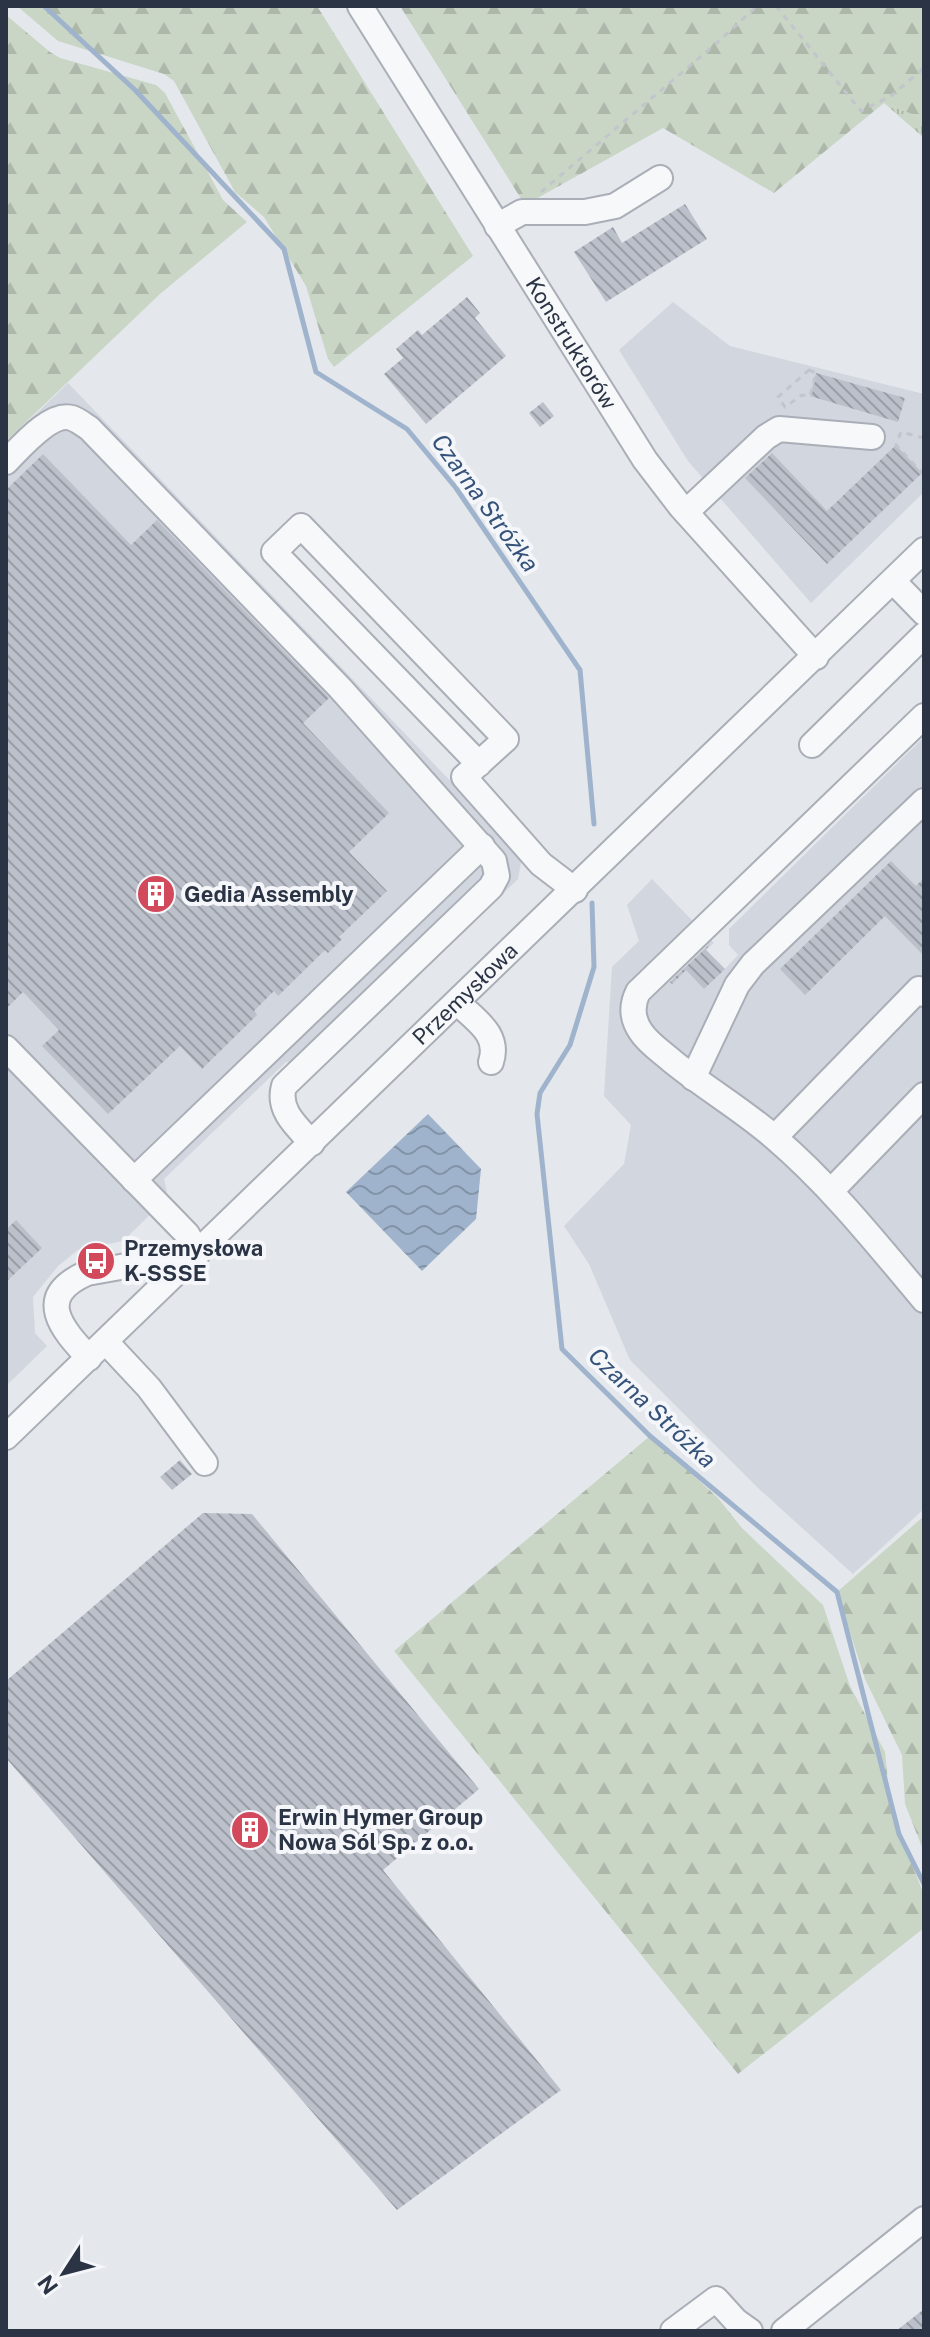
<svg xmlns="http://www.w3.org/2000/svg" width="930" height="2337" font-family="'Public Sans',sans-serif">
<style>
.built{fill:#d2d6de}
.grass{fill:url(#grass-tufts)}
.forest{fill:url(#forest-firs)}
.water{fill:url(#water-waves)}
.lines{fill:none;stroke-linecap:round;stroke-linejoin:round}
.stream{stroke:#9fb4cc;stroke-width:5}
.building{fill:url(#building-back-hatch)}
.minor-casing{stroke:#a9aeb7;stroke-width:28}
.path{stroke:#c2c5cb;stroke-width:3;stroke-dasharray:6 6;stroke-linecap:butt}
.minor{stroke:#f7f8fa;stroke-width:24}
.labels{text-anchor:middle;stroke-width:8;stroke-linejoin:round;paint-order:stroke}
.street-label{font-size:22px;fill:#2b3445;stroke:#f4f6f9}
.poi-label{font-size:22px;font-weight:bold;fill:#2b3445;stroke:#f4f6f9;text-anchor:start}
.water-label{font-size:24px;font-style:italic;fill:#34527a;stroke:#f4f6f9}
</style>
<defs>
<pattern id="grass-tufts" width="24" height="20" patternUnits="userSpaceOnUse" patternTransform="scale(2)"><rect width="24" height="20" fill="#c9d6c5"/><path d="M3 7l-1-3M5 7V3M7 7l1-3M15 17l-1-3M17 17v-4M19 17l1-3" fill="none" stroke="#adb8ab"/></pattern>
<pattern id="forest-firs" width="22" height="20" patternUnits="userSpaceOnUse" patternTransform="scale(2)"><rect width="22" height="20" fill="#c9d6c5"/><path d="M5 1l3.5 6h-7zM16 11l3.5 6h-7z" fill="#adb8ab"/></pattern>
<pattern id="water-waves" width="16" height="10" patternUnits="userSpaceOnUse" patternTransform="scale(2)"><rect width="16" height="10" fill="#9fb4cc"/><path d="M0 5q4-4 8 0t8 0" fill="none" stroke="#8293a7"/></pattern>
<pattern id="building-back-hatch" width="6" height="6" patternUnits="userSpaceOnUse" patternTransform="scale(2)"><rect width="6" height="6" fill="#bbc0ca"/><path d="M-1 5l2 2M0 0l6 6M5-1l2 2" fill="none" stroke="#989da6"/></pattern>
</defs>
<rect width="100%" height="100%" fill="#e4e7ec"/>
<!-- built -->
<g class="built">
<polygon points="673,302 730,346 924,394 924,492 811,603 688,461 619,350"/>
<polygon points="68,383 485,817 515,850 521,862 518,879 488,908 470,890 290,1062 286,1062 164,1179 168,1197 123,1241 78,1250 58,1266 33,1297 35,1333 47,1346 6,1386 6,443"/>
<polygon points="924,737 924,1509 853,1574 758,1488 630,1360 589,1264 564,1226 624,1164 631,1125 604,1096 612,967 639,941 627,905 652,879 714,943 706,950 725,969 738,955 729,945 729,929"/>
</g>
<!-- grass -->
<polygon class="grass" points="884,103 924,119 924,138"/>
<!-- forest -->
<g class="forest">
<polygon points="17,6 317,6 473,256 334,367 328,359 306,286 264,217 235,192 174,81 164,74 58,41"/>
<polygon points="400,6 924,6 924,119 884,103 774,193 663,128 525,205"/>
<polygon points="6,15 50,52 60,58 156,85 165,93 223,200 247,222 160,294 6,441"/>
<polygon points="650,1436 718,1498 742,1528 823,1605 850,1686 885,1752 891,1812 924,1895 924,1928 738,2074 394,1651"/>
<polygon points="924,1516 924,1852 905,1804 902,1755 865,1679 837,1592"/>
</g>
<!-- water -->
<polygon class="water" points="428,1114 481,1169 476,1219 422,1271 346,1192"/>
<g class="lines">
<!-- stream -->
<g class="stream">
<polyline points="44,6 135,90 284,249 316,372 407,429 456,488 580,670 594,824"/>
<polyline points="592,903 594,967 570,1045 540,1093 537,1114 562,1349 650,1436 837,1592 899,1834 924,1884"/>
</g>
</g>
<!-- building -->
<g class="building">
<polygon points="685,204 707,239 606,302 574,252 613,227 622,243"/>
<polygon points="467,297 480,313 475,318 506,356 426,424 384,374 403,358 396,349 418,330 422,335"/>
<polygon points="816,373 905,398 898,422 810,396"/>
<polygon points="543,402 554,416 540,427 529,413"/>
<polygon points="896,445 922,473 827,564 745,478 772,453 827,511"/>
<polygon points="43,454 131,545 157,520 329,698 303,723 389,813 349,852 387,891 339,937 342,939 328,953 325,950 278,996 274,991 254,1011 257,1015 202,1069 180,1046 108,1114 42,1046 59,1030 23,992 6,1009 6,490"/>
<polygon points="891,861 916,886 924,878 924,956 885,916 805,995 780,969"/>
<polygon points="710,944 706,950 725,969 704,989 686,970 672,984 670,982"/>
<polygon points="16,1220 42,1248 6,1282 6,1230"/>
<polygon points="180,1460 192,1474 172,1490 160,1477"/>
<polygon points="203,1513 252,1514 479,1789 383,1870 561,2090 397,2210 6,1758 6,1681"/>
<polygon points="924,2309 924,2331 896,2331"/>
</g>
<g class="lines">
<defs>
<g id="minor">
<path id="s1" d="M 360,6 L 645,460 L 681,507 L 816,657"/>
<polyline points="497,226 522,212 585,212 615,206 660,178"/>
<path d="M 6,462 C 20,448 51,411 72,418 C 78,420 84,425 89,428 L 340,688 L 494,861 L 497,876 L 491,887 L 284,1086 C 277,1110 296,1126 312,1143"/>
<polyline points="686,512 766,437 779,429 872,437"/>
<polyline points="893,581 924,613"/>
<path d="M 924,716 L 638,992 C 631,1006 632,1019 641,1032 C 649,1044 662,1052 672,1061 C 705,1088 743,1110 775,1138 C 831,1186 877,1244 924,1300"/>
<polyline points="812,745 924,635"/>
<polyline points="479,764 274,552 301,526 506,739 464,777 541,864 575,890"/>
<path d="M 458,1003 C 476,1021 500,1034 491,1062"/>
<path d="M 6,1048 L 187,1234 L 198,1253 L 87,1273 C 33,1297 62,1329 89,1358"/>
<polyline points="693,1078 737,985 753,964 924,801"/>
<polyline points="775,1137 919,989 924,994"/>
<polyline points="134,1180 482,846"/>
<polyline points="831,1191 924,1095"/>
<polyline points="106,1342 149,1388 205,1463"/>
<path id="s2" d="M 6,1437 L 924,550"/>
<polyline points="673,2331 716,2299 736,2321 750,2331"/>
<polyline points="784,2331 924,2219"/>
</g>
</defs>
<!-- minor casing -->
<use href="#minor" class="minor-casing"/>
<!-- path -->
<g class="path">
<polyline points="776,6 861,111 891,96 924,68"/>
<polyline points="541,192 719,41 757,6"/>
<polygon points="809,370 816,373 810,396 802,395 785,407 778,397"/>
<polyline points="924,438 901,432 896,445 922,473 924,470"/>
</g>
<!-- minor -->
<use href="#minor" class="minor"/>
</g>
<!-- icons -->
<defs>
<symbol id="building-disc" viewBox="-11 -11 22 22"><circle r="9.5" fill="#d1495b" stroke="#f4f6f9"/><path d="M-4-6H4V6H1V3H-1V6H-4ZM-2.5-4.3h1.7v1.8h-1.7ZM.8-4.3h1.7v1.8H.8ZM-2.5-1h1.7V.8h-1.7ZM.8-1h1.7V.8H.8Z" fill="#fff"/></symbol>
<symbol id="bus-disc" viewBox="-11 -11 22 22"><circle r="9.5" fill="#d1495b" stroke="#f4f6f9"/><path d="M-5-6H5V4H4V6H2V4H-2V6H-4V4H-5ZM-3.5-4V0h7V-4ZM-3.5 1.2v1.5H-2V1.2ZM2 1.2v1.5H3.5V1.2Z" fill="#fff"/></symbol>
</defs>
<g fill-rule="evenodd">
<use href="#building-disc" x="134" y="872" width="44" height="44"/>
<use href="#bus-disc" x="74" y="1239" width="44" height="44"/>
<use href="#building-disc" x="228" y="1808" width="44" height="44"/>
</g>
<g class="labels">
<!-- street labels -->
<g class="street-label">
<text dy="8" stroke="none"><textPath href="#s1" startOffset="398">Konstruktorów</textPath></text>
<text dy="8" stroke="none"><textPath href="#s2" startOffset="638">Przemysłowa</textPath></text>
</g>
<!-- poi labels -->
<g class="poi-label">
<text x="184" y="902">Gedia Assembly</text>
<text x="124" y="1256">Przemysłowa<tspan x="124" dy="25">K-SSSE</tspan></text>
<text x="278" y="1825">Erwin Hymer Group<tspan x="278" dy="25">Nowa Sól Sp. z o.o.</tspan></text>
</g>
<!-- water labels -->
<g class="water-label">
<text transform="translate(485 503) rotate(54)" y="8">Czarna Stróżka</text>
<text transform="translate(652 1408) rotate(43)" y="8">Czarna Stróżka</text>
</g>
</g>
<!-- border -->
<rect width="930" height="2337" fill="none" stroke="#2b3445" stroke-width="16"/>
<!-- north arrow -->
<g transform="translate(64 2273) rotate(234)" stroke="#f4f6f9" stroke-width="6" paint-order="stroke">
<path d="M0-6L14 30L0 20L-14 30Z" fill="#2b3445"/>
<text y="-12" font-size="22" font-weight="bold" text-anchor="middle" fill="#2b3445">N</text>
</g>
</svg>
